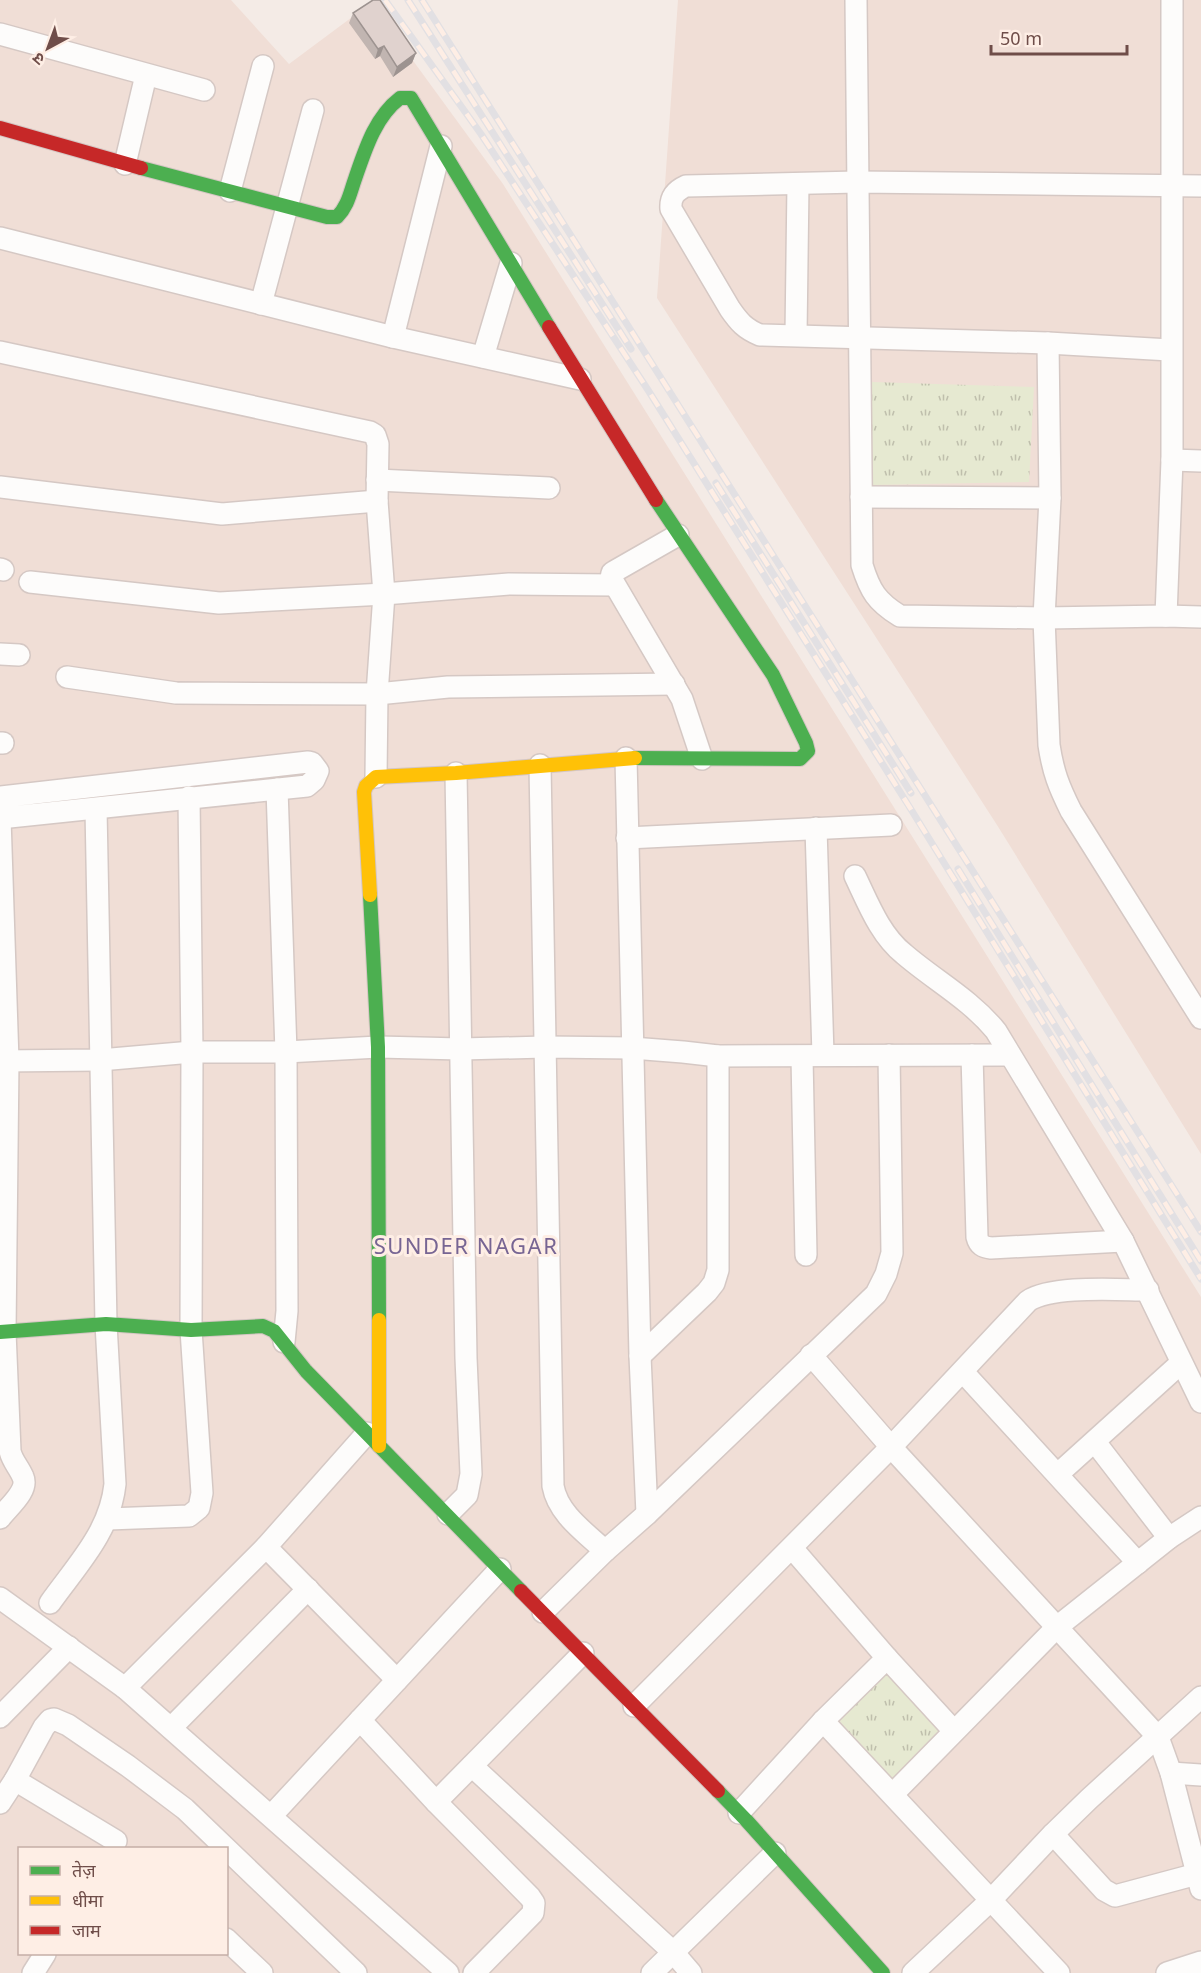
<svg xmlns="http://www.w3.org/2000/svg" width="1201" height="1973" font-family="'Noto Sans','Noto Sans Devanagari',sans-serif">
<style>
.residential{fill:#f0ded6;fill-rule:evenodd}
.park{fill:url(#park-tufts)}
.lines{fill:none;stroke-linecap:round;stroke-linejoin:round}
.street-casing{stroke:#d5c8c4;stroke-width:24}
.fast-casing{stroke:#d4c6c3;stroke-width:16}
.slow-casing{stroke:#d4c6c3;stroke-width:16}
.jam-casing{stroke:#d4c6c3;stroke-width:16}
.street{stroke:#fdfcfb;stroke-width:21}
.fast{stroke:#4caf50;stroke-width:14}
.slow{stroke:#ffc107;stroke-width:14}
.jam{stroke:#c62828;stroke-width:14}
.rail-casing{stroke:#e2e0e3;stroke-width:7}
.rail{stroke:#feeee5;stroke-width:4.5;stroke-dasharray:14;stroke-linecap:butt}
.wall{fill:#c1b5b1}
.shaded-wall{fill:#9d9390}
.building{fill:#e0d2ce;stroke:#9d9390;stroke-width:1.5}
.labels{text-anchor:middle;stroke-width:6;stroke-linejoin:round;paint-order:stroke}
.neighbourhood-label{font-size:22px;letter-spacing:1.5px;fill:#776593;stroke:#feeee5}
</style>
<defs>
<pattern id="park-tufts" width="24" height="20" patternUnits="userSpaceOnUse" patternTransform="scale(1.5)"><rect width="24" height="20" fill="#e6e9d1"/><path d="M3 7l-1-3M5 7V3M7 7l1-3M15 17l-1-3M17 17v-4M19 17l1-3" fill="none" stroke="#bfbfac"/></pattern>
</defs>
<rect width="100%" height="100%" fill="#f4ebe6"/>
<!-- residential -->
<g class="residential">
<path d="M 0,0 L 231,0 L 289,64 L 371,3 L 503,184 L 1201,1297 L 1201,1973 L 0,1973 ZM 20,1848 L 226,1848 L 226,1954 L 20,1954 Z"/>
<polygon points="678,0 1201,0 1201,1154 997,825 657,298"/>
</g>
<!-- park -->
<g class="park">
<polygon points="872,382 1034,387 1029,482 871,485"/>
<polygon points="884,1665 945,1731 888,1784 829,1720"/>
</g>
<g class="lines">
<defs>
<g id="street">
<path d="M 856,0 L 862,565 C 870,591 877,602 900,616 L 1044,618 L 1166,616 L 1201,617"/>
<polyline points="0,34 204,90"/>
<polyline points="125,164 146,75"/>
<polyline points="230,191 263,66"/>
<polyline points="0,238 393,337 580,379"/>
<polyline points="261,304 313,110"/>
<polyline points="796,335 798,184"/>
<polyline points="393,337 441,146"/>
<path d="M 1048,343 L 1050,498 L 1044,618 L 1049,745 C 1053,772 1059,787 1071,811 L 1201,1018"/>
<path d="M 1170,350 L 1048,343 L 760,335 C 745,329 739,322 730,309 L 671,209 C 670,197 675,191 686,186 L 857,182 L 1201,186"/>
<polyline points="0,352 370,432 375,435 378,444 377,501 384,594 377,694 376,777"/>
<polyline points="483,357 511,263"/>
<polyline points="1172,460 1201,461"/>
<polyline points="377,480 549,488"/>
<polyline points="0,487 222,514 377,501"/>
<polyline points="861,497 1050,498"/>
<polyline points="678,535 615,571 612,573 611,578 682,699 702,759"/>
<polyline points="0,569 3,570"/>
<polyline points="30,582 219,603 384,594 509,584 614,585"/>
<polyline points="1166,616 1172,460 1172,0"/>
<polyline points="0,654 19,655"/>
<polyline points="67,677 176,693 377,694 448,687 674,684"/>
<polyline points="0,743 3,743"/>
<polyline points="626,758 640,1356 647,1514"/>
<path d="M 540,765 L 553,1486 C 558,1514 585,1532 605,1551"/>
<polyline points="277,789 286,1052 287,1311 284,1342"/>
<polyline points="0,797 308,762 312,763 318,771 314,780 307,786 0,818"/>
<polyline points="816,828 823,1055"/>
<polyline points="627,838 891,825"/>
<path d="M 855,876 C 868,903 880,935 904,954 C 934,980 970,999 996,1031 L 1123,1241 L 1201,1402"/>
<path d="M 972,1055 L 977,1237 C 979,1245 983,1247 991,1248 L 1123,1241"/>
<polyline points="802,1057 806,1255"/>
<polyline points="0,1061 100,1060 192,1052 286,1052 378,1047 461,1049 545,1047 632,1048 683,1052 718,1056 1010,1055"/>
<polyline points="811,1355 891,1447 1158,1737 1171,1773 1201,1889"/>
<polyline points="640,1356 707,1292 714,1283 718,1270 718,1056"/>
<polyline points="963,1372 1138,1563"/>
<polyline points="1095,1442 1169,1538"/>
<polyline points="1058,1474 1181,1363"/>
<polyline points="448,1514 467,1495 471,1474 466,1358 456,773"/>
<path d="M 0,1518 C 8,1507 29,1491 23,1477 C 19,1467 12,1461 10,1451 L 5,1332 L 8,1061 L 0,818"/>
<polyline points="108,1519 189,1516 199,1508 202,1493 191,1330 192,1052 189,797"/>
<polyline points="266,1547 397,1680"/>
<polyline points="792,1548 887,1658 954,1731"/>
<polyline points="0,1598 125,1688 448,1973"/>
<path d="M 50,1603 C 77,1565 110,1532 115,1484 L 106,1324 L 96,809"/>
<polyline points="543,1612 605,1551 647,1514 876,1294 886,1274 892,1253 889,1055"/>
<polyline points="125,1688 266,1547 367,1433"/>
<path d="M 634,1706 L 891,1447 L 1028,1301 C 1053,1285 1117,1290 1148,1290"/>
<polyline points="0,1717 69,1647"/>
<polyline points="360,1720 436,1802 530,1897 534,1903 533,1913 474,1973"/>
<polyline points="823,1721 1059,1973"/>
<polyline points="171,1728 308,1589"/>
<polyline points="472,1766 673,1952 691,1973"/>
<polyline points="1171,1773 1201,1775"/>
<polyline points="15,1780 44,1727 50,1720 54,1719 68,1725 128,1766 185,1809 356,1973"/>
<polyline points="893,1794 1057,1627 1169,1538 1201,1517"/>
<polyline points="436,1802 583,1653"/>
<polyline points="0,1803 15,1780 116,1841"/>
<polyline points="739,1813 823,1721 887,1658"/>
<polyline points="272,1815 500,1569"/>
<polyline points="1053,1834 1104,1890 1115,1896 1197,1874"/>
<polyline points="226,1939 262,1973"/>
<polyline points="33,1973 45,1954"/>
<polyline points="652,1973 775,1853"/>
<polyline points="913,1973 991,1900 1053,1834 1089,1799 1201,1697"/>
<polyline points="1167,1973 1201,1962"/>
</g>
<g id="fast">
<path d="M 141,168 L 327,217 L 337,217 C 348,206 350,193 355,179 C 365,150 375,117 400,98 L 411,98 L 549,327"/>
<polyline points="635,758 800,759 808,751 806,743 773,675 656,500"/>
<polyline points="370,895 378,1047 379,1320"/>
<polyline points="0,1332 106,1324 191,1330 263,1326 274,1331 306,1371 521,1591"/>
<polyline points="718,1791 746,1820 883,1973"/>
</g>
<g id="slow">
<polyline points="370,895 364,792 366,786 376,777 456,773 635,758"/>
<polyline points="379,1320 379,1446"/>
</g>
<g id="jam">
<polyline points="0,128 141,168"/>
<polyline points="549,327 656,500"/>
<polyline points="521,1591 718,1791"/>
</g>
</defs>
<!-- street casing -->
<use href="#street" class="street-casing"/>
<!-- fast casing -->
<use href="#fast" class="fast-casing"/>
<!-- slow casing -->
<use href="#slow" class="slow-casing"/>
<!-- jam casing -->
<use href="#jam" class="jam-casing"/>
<!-- street -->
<use href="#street" class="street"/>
<!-- fast -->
<use href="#fast" class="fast"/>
<!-- slow -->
<use href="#slow" class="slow"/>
<!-- jam -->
<use href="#jam" class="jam"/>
<defs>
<g id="rail">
<polyline points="385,0 481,134 648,390 912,811 1201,1279"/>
<polyline points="408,0 631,349"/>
<polyline points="422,0 1201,1232"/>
<polyline points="716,483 911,793"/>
<polyline points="958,869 1201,1261"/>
</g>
</defs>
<!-- rail casing -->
<use href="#rail" class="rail-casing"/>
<!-- rail -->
<use href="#rail" class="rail"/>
</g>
<!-- wall -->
<polygon class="wall" points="353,13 416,53 412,63 393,77 380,56 375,59 349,23"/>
<!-- shaded-wall -->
<g class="shaded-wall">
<polygon points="384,46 380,56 375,59 378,49"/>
<polygon points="416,53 412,63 393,77 397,67"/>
</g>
<!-- building -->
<polygon class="building" points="373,0 380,0 416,53 397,67 384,46 378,49 353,13"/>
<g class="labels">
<!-- neighbourhood labels -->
<g class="neighbourhood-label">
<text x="466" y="1254">SUNDER NAGAR</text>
</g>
</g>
<!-- legend -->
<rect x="18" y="1847" width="210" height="108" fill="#feeee5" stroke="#c5aea7" stroke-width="1.5"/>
<rect x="30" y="1866" width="30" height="9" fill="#4caf50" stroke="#c5aea7" stroke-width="1.5"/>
<text x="72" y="1877" font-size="18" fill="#6f4d49">तेज़</text>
<rect x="30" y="1896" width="30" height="9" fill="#ffc107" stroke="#c5aea7" stroke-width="1.5"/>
<text x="72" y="1907" font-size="18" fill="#6f4d49">धीमा</text>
<rect x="30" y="1926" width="30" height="9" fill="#c62828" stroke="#c5aea7" stroke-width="1.5"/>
<text x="72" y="1937" font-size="18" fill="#6f4d49">जाम</text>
<!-- north arrow -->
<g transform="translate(48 48) rotate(221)" stroke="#feeee5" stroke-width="4.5" paint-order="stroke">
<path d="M0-4.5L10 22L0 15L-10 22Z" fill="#6f4d49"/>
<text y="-9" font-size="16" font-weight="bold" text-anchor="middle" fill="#6f4d49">उ</text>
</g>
<!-- scale -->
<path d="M991 45v9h136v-9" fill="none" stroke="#6f4d49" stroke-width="3"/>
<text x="1000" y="45" font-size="18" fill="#6f4d49" stroke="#feeee5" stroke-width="4.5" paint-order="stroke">50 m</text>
</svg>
